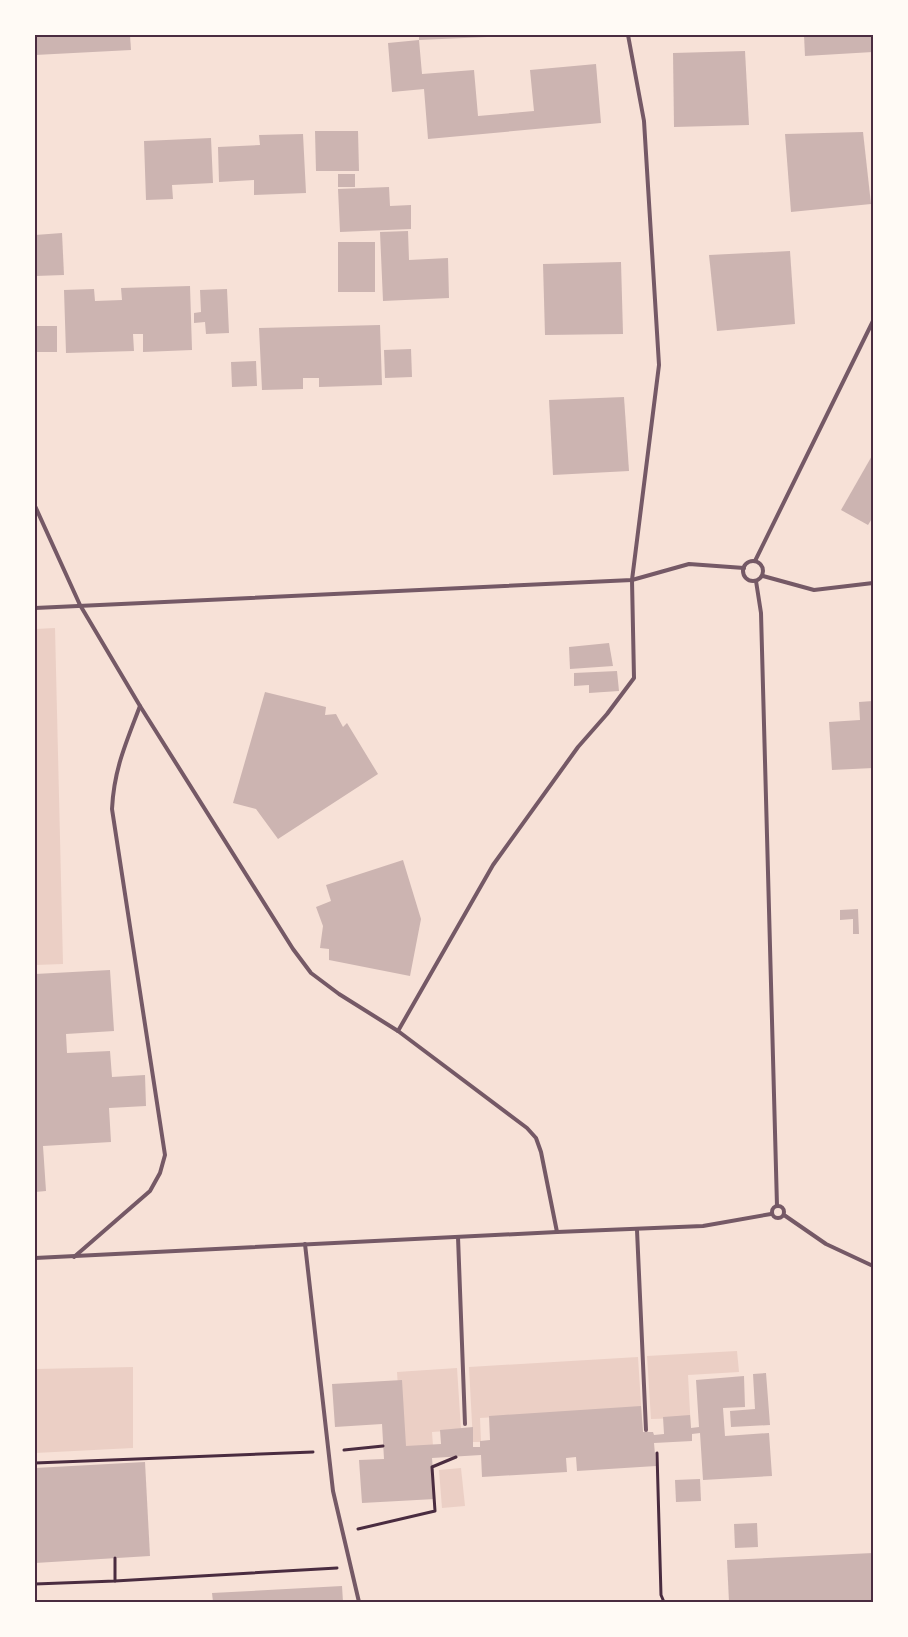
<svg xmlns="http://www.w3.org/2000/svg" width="908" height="1637" font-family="'Exo 2',sans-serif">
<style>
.green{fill:#ebcfc5}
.building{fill:#ccb4b1}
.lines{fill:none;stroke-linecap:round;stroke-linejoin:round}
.path{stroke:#4a2c40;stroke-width:3}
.service{stroke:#755966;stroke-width:4}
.neatline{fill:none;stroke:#4a2c40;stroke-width:2}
</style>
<rect width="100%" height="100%" fill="#f7e1d7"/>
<!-- green -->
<g class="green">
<polygon points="55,628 63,964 35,965 35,629"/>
<polygon points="737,1351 739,1372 688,1375 691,1430 685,1418 651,1419 647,1356"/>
<polygon points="638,1357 643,1435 636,1409 480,1418 481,1442 473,1442 469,1367"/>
<polygon points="133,1367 133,1448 35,1453 35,1369"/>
<polygon points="457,1368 461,1430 432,1432 433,1446 402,1448 397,1372"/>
<polygon points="461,1468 465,1506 442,1508 439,1470"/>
</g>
<!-- building -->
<g class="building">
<polygon points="35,35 130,35 131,50 35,55"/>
<polygon points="419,35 487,35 487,37 419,40"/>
<polygon points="804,35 873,35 873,52 805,56"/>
<polygon points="419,40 422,74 474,70 478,116 534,111 530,70 596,64 601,123 428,139 424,89 392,92 388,43"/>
<polygon points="745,51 749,125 674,127 673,53"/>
<polygon points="315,131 358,131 359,171 316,171"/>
<polygon points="863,132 871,204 791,212 785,134"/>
<polygon points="303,134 306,193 254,195 254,180 219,182 218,147 260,145 259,135"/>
<polygon points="211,138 213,183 172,185 173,199 146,200 144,141"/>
<rect x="338" y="174" width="17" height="13"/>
<polygon points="389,187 390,206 411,205 411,229 340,232 338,189"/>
<polygon points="408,231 409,260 448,258 449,298 383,301 380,232"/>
<polygon points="62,233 64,275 35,276 35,235"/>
<rect x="338" y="242" width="37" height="50"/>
<polygon points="790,251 795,324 717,331 709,255"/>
<polygon points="621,262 623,334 545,335 543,264"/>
<polygon points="190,286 192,350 143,352 143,334 133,334 134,351 66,353 64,290 94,289 95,301 122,300 121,288"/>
<polygon points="227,289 229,333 206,334 205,322 194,323 194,313 201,312 200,290"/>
<polygon points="380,325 382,385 319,387 319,378 303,378 303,389 262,390 259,328"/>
<rect x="35" y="326" width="22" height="26"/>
<polygon points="411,349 412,377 385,378 384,350"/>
<polygon points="256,361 257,386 232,387 231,362"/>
<polygon points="624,397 629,471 553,475 549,400"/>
<polygon points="873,454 873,517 868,525 841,510"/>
<polygon points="609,643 613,666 570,669 569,647"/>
<polygon points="617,671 619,691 589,693 589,685 574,686 574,673"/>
<polygon points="265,692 326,707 325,715 336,714 343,727 347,723 378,774 278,839 256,809 233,803"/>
<polygon points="873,701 873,768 832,770 829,722 860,720 859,702"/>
<polygon points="403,860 421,919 410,976 329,960 329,949 320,948 323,926 316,907 331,901 326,885"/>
<polygon points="858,909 859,934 853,934 853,919 840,920 840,910"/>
<polygon points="110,970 114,1031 66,1034 67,1053 110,1051 112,1077 145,1075 146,1106 109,1108 111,1142 43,1146 46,1191 35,1192 35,974"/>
<polygon points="766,1373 770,1425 731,1427 730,1411 755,1409 753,1374"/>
<polygon points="744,1376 745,1407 723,1408 725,1436 769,1433 772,1476 703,1480 700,1433 692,1434 692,1441 654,1443 656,1466 577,1471 576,1457 566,1458 567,1472 482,1477 481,1455 432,1458 435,1499 362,1503 359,1460 384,1459 382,1424 335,1427 332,1384 402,1380 406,1446 441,1444 440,1430 473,1427 473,1447 480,1447 480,1441 490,1440 489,1416 641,1406 643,1432 653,1432 654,1435 664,1434 663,1417 690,1415 691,1428 699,1427 696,1380"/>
<polygon points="145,1462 150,1556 35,1563 35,1468"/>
<polygon points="700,1479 701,1501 676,1502 675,1480"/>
<polygon points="757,1523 758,1547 735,1548 734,1524"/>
<polygon points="873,1553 873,1602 729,1602 727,1560"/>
<polygon points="342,1586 343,1602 213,1602 212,1593"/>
</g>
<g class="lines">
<!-- path -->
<g class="path">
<polyline points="344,1450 383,1446"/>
<polyline points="657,1453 661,1595 664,1602"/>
<polyline points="35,1463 313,1452"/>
<polyline points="358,1529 435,1511 432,1467 456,1457"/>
<polyline points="115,1581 337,1568"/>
<polyline points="35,1584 115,1581 115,1558"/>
</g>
<!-- service -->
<g class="service">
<polyline points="35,506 80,605 140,706 293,949 311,973 339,994 398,1031 527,1128 536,1138 541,1152 557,1232"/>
<circle cx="753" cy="571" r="10"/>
<polyline points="755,561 873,321"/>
<polyline points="763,576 814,590 873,583"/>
<polyline points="756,581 761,613 777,1206"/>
<polyline points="35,608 632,580 689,564 744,568"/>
<polyline points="398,1031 493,865 578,747 607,714 634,678 632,580 659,365 644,121 628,35"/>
<circle cx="778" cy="1212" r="6"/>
<polyline points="784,1215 826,1244 873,1266"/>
<polyline points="637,1230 646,1430"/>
<polyline points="458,1237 465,1424"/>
<polyline points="305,1244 333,1491 359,1602"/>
<path d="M 74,1257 L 150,1191 L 160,1173 L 165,1155 L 112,809 C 114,769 126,743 140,706"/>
<polyline points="35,1258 557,1232 703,1226 771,1214"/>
</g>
</g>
<!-- border -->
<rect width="908" height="1637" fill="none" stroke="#fffaf5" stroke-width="72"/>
<rect x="36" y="36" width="836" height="1565" class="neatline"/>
</svg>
